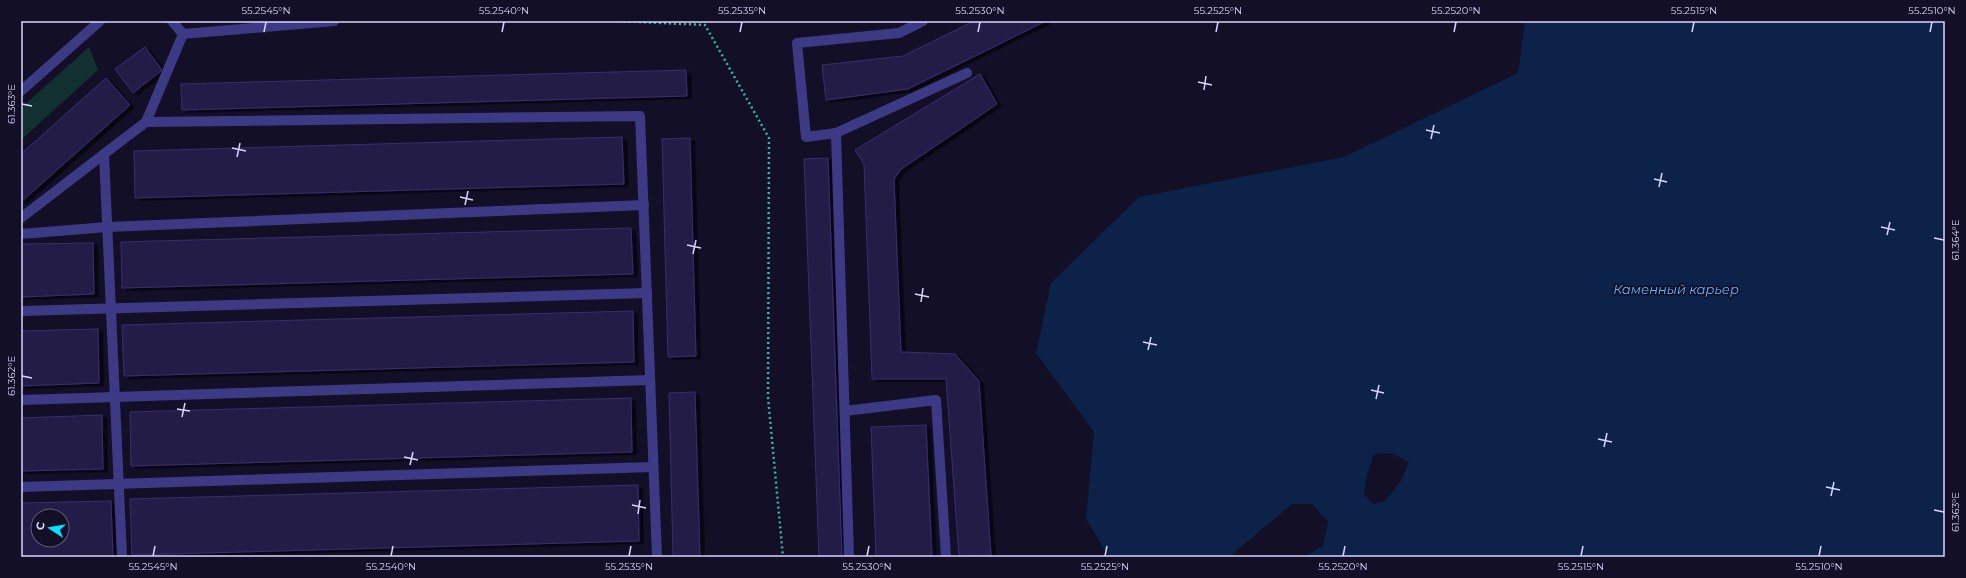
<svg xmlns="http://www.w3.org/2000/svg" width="1966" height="578" font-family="Montserrat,sans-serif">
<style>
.green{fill:#12302f}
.water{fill:#0c2248;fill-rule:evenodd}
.building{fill:#241b47;stroke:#3b2d73;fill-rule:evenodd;filter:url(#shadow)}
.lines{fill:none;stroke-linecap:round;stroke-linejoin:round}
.path{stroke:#2fb8b0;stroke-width:2.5;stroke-dasharray:2 3;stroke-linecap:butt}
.service{stroke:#3d3a85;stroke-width:10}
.ticks{fill:none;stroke:#d9d4ff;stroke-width:1.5}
.labels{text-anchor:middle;stroke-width:3.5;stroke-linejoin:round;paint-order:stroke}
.water-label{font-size:13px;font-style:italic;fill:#62b6ff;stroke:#130f26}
.neatline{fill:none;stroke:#d9d4ff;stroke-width:1.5}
.ticks-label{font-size:10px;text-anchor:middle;fill:#d9d4ff}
</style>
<defs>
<filter id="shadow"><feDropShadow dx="4.5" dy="2.5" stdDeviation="0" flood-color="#0009"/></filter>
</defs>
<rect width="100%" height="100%" fill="#130f26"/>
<!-- green -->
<polygon class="green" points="89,47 98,70 21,140 21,108"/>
<!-- water -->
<path class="water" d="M 1525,21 L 1945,21 L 1945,557 L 1303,557 L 1323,546 L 1328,522 L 1312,504 L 1292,504 L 1229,557 L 1109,557 L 1086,519 L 1094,432 L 1036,353 L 1051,283 L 1139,197 L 1344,157 L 1518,73 ZM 1391,453 L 1409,462 L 1401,481 L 1385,501 L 1373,504 L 1364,494 L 1367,474 L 1374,454 Z"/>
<!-- building -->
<g class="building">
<polygon points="974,21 1046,21 908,89 826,100 822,65 903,56"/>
<polygon points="145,47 162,70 133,93 115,69"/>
<polygon points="686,70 687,96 182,110 181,84"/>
<polygon points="980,74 997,104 900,170 894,179 901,352 955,354 979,381 991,555 959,556 946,379 872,379 864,164 855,150"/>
<polygon points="106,78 130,105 21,202 21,154"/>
<polygon points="622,137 624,184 135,198 134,151"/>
<polygon points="690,138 696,356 668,357 662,139"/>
<polygon points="828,158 842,557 819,557 804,159"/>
<polygon points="631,228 633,274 122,288 121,242"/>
<polygon points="93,243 94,294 21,297 21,244"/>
<polygon points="633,311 634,362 124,376 122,325"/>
<polygon points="98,329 99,383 21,386 21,331"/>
<polygon points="695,392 700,557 673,557 669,393"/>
<polygon points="631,398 632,452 131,466 130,412"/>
<polygon points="102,415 103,469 21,471 21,418"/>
<polygon points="926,425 932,557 876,557 871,427"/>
<polygon points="638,485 639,541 132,555 130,499"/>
<path d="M 111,501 L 113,557 L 21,557 L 21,503 ZM 38,516 L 62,516 L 62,540 L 38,540 Z"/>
</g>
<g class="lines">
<!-- path -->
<polyline class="path" points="619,21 705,25 769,138 768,397 783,557"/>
<!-- service -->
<g class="service">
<polyline points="183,34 334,21"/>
<polyline points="21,91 100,21"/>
<polyline points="146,122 640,116 657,557"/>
<polyline points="836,133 967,73"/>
<polyline points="21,218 104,154"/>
<polyline points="21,234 107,227 644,205"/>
<polyline points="21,311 647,293"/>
<polyline points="21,400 650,380"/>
<polyline points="845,411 936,400 946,557"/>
<polyline points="21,487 653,467"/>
<polyline points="122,557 104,154 146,122 183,34 172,21"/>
<polyline points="849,557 836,133 806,137 797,43 899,33 923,21"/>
</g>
</g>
<!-- ticks -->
<path class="ticks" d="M 264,32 L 266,22M 502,32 L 504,22M 740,32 L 742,22M 978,32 L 980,22M 1216,32 L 1218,22M 1454,32 L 1456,22M 1692,32 L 1694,22M 1930,32 L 1932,22M 1198,82 L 1212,85M 1204,90 L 1206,76M 22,104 L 32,106M 1426,130 L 1440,133M 1431,139 L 1434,125M 232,148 L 246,151M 237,157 L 240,143M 1654,179 L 1667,182M 1659,187 L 1662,173M 460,197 L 473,200M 465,205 L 468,191M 1881,227 L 1895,230M 1887,235 L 1890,222M 1934,238 L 1944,240M 687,245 L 701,248M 693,254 L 696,240M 915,294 L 929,297M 921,302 L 923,288M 1143,342 L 1157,345M 1148,350 L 1151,337M 22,376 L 32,378M 1371,390 L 1384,393M 1376,399 L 1379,385M 177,409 L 190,411M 182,417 L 185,403M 1598,439 L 1612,442M 1604,447 L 1607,433M 404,457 L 418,460M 410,465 L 413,452M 1826,487 L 1840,490M 1831,496 L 1834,482M 632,505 L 646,508M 1934,510 L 1944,512M 638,514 L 640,500M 153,556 L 155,546M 391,556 L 393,546M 629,556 L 631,546M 867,556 L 869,546M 1105,556 L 1107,546M 1343,556 L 1345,546M 1581,556 L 1583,546M 1819,556 L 1821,546"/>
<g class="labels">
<!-- water labels -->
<g class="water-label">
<text x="1676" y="294">Каменный карьер</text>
</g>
</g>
<!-- border -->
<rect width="1966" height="578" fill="none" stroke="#130f26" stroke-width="44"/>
<!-- north arrow -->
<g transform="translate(50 528) rotate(282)"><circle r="19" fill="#130f26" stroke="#625e7d"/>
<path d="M0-3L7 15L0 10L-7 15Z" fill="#00e5ff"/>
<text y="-6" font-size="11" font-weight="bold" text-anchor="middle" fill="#d9d4ff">С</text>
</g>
<rect x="22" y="22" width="1922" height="534" class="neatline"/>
<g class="ticks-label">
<text x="266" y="14">55.2545°N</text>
<text x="504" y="14">55.2540°N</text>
<text x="742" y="14">55.2535°N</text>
<text x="980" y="14">55.2530°N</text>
<text x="1218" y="14">55.2525°N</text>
<text x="1456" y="14">55.2520°N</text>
<text x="1694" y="14">55.2515°N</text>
<text x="1932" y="14">55.2510°N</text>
<text transform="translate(11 104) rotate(-90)" y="4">61.363°E</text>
<text transform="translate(1955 240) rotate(-90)" y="4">61.364°E</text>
<text transform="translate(11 376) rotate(-90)" y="4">61.362°E</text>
<text transform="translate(1955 512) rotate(-90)" y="4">61.363°E</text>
<text x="153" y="570">55.2545°N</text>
<text x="391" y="570">55.2540°N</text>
<text x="629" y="570">55.2535°N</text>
<text x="867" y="570">55.2530°N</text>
<text x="1105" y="570">55.2525°N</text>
<text x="1343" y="570">55.2520°N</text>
<text x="1581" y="570">55.2515°N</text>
<text x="1819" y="570">55.2510°N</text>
</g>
</svg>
